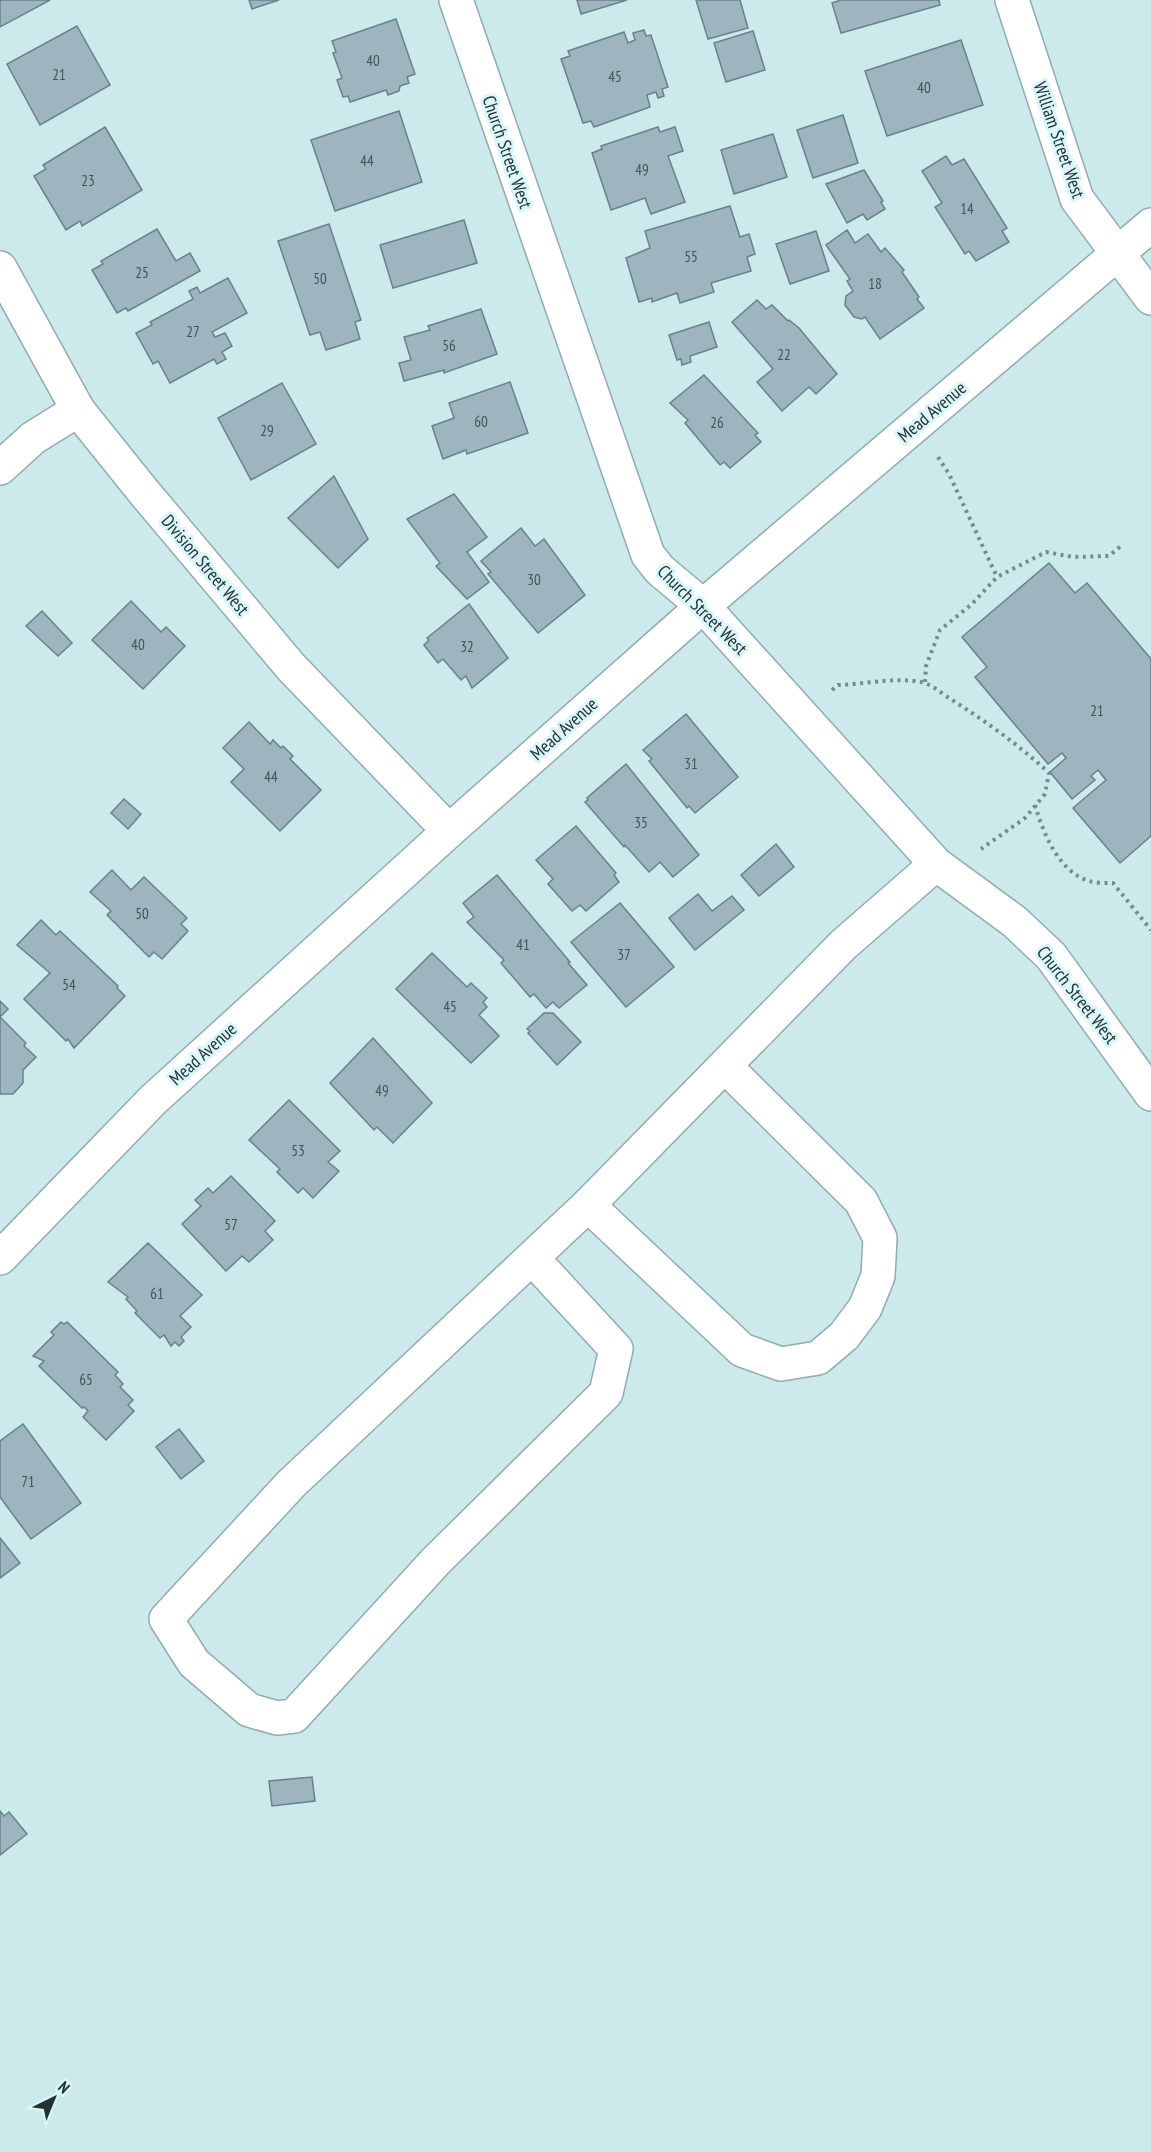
<svg xmlns="http://www.w3.org/2000/svg" width="1151" height="2152" font-family="'PT Sans Narrow',sans-serif">
<style>
.building{fill:#9cb5bf;stroke:#68818a;stroke-width:1.5}
.lines{fill:none;stroke-linecap:round;stroke-linejoin:round}
.minor-casing{stroke:#90acaf;stroke-width:36}
.path{stroke:#778b8d;stroke-width:4;stroke-dasharray:3 4.5;stroke-linecap:butt}
.minor{stroke:#fff;stroke-width:33}
.labels{text-anchor:middle;stroke-width:6;stroke-linejoin:round;paint-order:stroke}
.number-label{font-size:15px;fill:#445255}
.street-label{font-size:18px;fill:#263132;stroke:#d9f7fa}
</style>
<rect width="100%" height="100%" fill="#cceaec"/>
<!-- building -->
<g class="building">
<polygon points="0,0 50,0 0,27"/>
<polygon points="249,0 279,0 252,9"/>
<polygon points="577,0 627,0 581,14"/>
<polygon points="696,0 740,0 748,28 708,39"/>
<polygon points="841,0 939,0 940,5 841,33 832,3"/>
<polygon points="396,19 415,74 407,77 409,83 400,86 399,91 388,95 386,90 350,102 348,96 343,97 337,80 342,78 333,53 336,52 332,41"/>
<polygon points="77,26 110,85 40,125 7,64"/>
<polygon points="644,30 646,36 651,35 668,87 662,89 664,96 658,98 656,92 647,95 650,107 594,127 591,121 583,123 561,59 570,56 568,51 624,32 628,43 635,40 633,33"/>
<polygon points="753,31 765,70 726,82 714,43"/>
<polygon points="961,40 983,105 887,136 865,71"/>
<polygon points="399,111 422,182 335,211 311,140"/>
<polygon points="843,115 858,163 813,178 797,130"/>
<polygon points="105,127 142,190 82,226 80,221 66,230 34,176 46,169 43,165"/>
<polygon points="658,127 660,132 675,127 683,151 668,156 685,202 651,214 645,198 611,210 592,153 602,149 601,146"/>
<polygon points="773,134 787,177 734,194 721,150"/>
<polygon points="946,156 952,165 964,159 1007,228 1002,231 1009,242 976,261 969,251 965,254 935,207 942,203 922,171"/>
<polygon points="864,170 883,201 881,202 885,209 867,220 863,214 847,223 826,184"/>
<polygon points="730,206 740,237 749,234 755,254 747,257 751,271 711,283 714,292 680,303 677,293 652,302 652,298 639,302 626,258 650,248 645,231"/>
<polygon points="464,220 477,263 393,288 380,245"/>
<polygon points="329,224 361,320 355,322 360,339 326,350 320,332 310,335 278,241"/>
<polygon points="157,229 176,261 190,253 200,271 128,311 126,308 117,313 92,270 103,264 101,261"/>
<polygon points="847,230 855,243 868,234 881,252 885,248 904,270 902,272 919,297 917,299 924,308 880,339 865,317 862,319 854,317 845,305 846,296 853,291 847,281 850,279 826,245"/>
<polygon points="816,231 829,271 790,284 776,244"/>
<polygon points="228,278 247,313 212,332 215,337 225,333 232,346 222,352 226,359 217,364 214,359 170,383 158,361 153,364 136,333 152,325 150,322 193,299 189,291 197,287 200,293"/>
<polygon points="757,300 766,309 772,305 788,321 789,320 799,328 837,374 816,394 809,387 782,411 757,382 773,369 732,322"/>
<polygon points="481,309 497,354 444,373 444,370 404,381 399,363 411,360 404,337 430,330 428,326"/>
<polygon points="709,322 717,347 690,356 691,362 682,365 681,359 677,360 669,335"/>
<polygon points="704,375 758,433 755,435 761,442 730,468 724,462 720,465 685,423 688,420 670,403"/>
<polygon points="510,382 528,433 467,454 466,450 443,459 432,426 454,418 449,403"/>
<polygon points="282,383 316,444 251,480 218,418"/>
<polygon points="334,476 368,539 338,568 288,518"/>
<polygon points="454,494 487,537 467,552 489,582 467,599 436,566 440,563 407,519"/>
<polygon points="521,528 535,546 544,539 585,595 538,633 488,574 491,572 481,561"/>
<polygon points="1049,563 1075,593 1087,583 1151,659 1151,836 1120,863 1073,808 1106,780 1098,770 1091,776 1095,780 1072,799 1050,772 1066,758 1062,753 1048,764 975,677 987,667 962,637"/>
<polygon points="131,601 161,632 166,627 185,646 143,689 92,640"/>
<polygon points="469,604 508,658 472,688 466,676 461,680 443,659 438,663 424,645 429,640 427,638"/>
<polygon points="42,611 72,643 58,656 26,626"/>
<polygon points="686,714 738,777 695,813 689,806 687,808 649,761 652,759 643,750"/>
<polygon points="249,722 270,744 273,740 281,748 283,746 293,756 290,759 321,790 280,831 231,782 244,769 223,748"/>
<polygon points="626,764 699,855 673,877 660,862 649,872 625,845 624,847 585,802 588,800 587,798"/>
<polygon points="124,799 141,814 128,829 111,813"/>
<polygon points="576,826 616,873 614,875 619,882 586,911 580,905 572,911 548,884 553,879 536,860"/>
<polygon points="776,844 794,867 759,896 741,875"/>
<polygon points="112,870 131,890 144,877 187,918 181,924 188,931 162,959 154,952 149,957 107,915 111,911 90,892"/>
<polygon points="497,875 570,962 568,963 587,985 559,1008 553,1002 546,1008 534,994 530,997 501,963 504,960 467,922 474,917 463,903"/>
<polygon points="698,894 712,911 732,896 744,910 695,950 669,918"/>
<polygon points="620,903 674,967 626,1007 571,942"/>
<polygon points="41,920 56,935 60,931 118,986 117,988 125,996 74,1048 68,1039 66,1041 24,999 50,973 17,945"/>
<polygon points="432,953 467,987 471,983 487,998 483,1002 487,1007 479,1015 499,1036 471,1063 396,989"/>
<polygon points="0,1001 8,1009 0,1017 26,1043 24,1046 36,1057 23,1070 23,1083 13,1094 0,1094"/>
<polygon points="544,1013 553,1013 581,1042 557,1065 528,1033 530,1031 527,1029"/>
<polygon points="373,1038 432,1103 393,1143 377,1127 374,1130 330,1083"/>
<polygon points="289,1100 340,1151 328,1162 339,1171 313,1198 303,1188 298,1193 277,1172 280,1169 249,1140"/>
<polygon points="231,1176 275,1221 265,1231 273,1240 249,1262 242,1256 226,1271 182,1224 201,1206 195,1200 208,1188 213,1193"/>
<polygon points="148,1243 202,1295 180,1316 191,1327 181,1337 184,1341 179,1346 175,1342 171,1346 164,1335 160,1338 135,1313 137,1311 126,1299 128,1297 108,1282"/>
<polygon points="61,1322 64,1324 67,1322 118,1372 115,1375 123,1384 120,1387 133,1400 128,1405 134,1411 106,1440 83,1417 88,1411 84,1407 82,1408 39,1366 44,1361 33,1356 54,1335 51,1332"/>
<polygon points="23,1424 81,1503 31,1539 0,1497 0,1441"/>
<polygon points="179,1429 204,1461 181,1479 156,1447"/>
<polygon points="0,1538 20,1563 0,1578"/>
<polygon points="312,1777 315,1801 272,1806 269,1781"/>
<polygon points="0,1811 4,1816 9,1812 27,1834 0,1855"/>
</g>
<g class="lines">
<defs>
<g id="minor">
<polyline points="456,0 648,555 660,570 703,606 936,864 1015,922 1051,956 1151,1094"/>
<polyline points="1012,0 1077,199 1151,298"/>
<polyline points="0,268 78,410 143,491 291,667 449,831"/>
<polyline points="0,468 33,438 78,410"/>
<polyline points="588,1205 742,1350 781,1364 818,1358 844,1336 865,1308 878,1276 880,1238 861,1201 725,1066"/>
<polyline points="0,1258 153,1100 449,831 703,606 1151,225"/>
<polyline points="532,1258 616,1349 606,1393 436,1561 294,1716 277,1718 249,1710 194,1663 166,1619 291,1484 588,1205 843,945 936,864"/>
</g>
</defs>
<!-- minor casing -->
<use href="#minor" class="minor-casing"/>
<!-- path -->
<g class="path">
<polyline points="938,457 949,474 997,577"/>
<polyline points="925,682 926,666 940,630 971,605 997,577 1046,552 1073,557 1109,556 1122,545"/>
<path d="M 832,690 L 838,685 C 866,684 895,677 921,682 C 931,684 941,693 949,698 C 985,721 1018,744 1049,773 L 1045,794 L 1025,818 L 981,849"/>
<path d="M 1035,805 C 1043,833 1059,872 1089,881 C 1096,883 1105,883 1113,883 L 1151,930"/>
</g>
<!-- minor -->
<use href="#minor" class="minor"/>
</g>
<g class="labels">
<!-- number labels -->
<g class="number-label">
<text x="373" y="66">40</text>
<text x="59" y="80">21</text>
<text x="615" y="82">45</text>
<text x="924" y="93">40</text>
<text x="367" y="166">44</text>
<text x="642" y="175">49</text>
<text x="88" y="186">23</text>
<text x="967" y="214">14</text>
<text x="691" y="262">55</text>
<text x="142" y="278">25</text>
<text x="320" y="284">50</text>
<text x="875" y="289">18</text>
<text x="193" y="337">27</text>
<text x="449" y="351">56</text>
<text x="784" y="360">22</text>
<text x="481" y="427">60</text>
<text x="717" y="428">26</text>
<text x="267" y="436">29</text>
<text x="534" y="585">30</text>
<text x="138" y="650">40</text>
<text x="467" y="652">32</text>
<text x="1097" y="716">21</text>
<text x="691" y="769">31</text>
<text x="271" y="782">44</text>
<text x="641" y="828">35</text>
<text x="142" y="919">50</text>
<text x="523" y="950">41</text>
<text x="624" y="960">37</text>
<text x="69" y="990">54</text>
<text x="450" y="1012">45</text>
<text x="382" y="1096">49</text>
<text x="298" y="1156">53</text>
<text x="231" y="1230">57</text>
<text x="157" y="1299">61</text>
<text x="86" y="1385">65</text>
<text x="28" y="1487">71</text>
</g>
<!-- street labels -->
<g class="street-label">
<text transform="translate(1059 140) rotate(71)" y="6">William Street West</text>
<text transform="translate(507 152) rotate(71)" y="6">Church Street West</text>
<text transform="translate(932 412) rotate(-40)" y="6">Mead Avenue</text>
<text transform="translate(205 565) rotate(50)" y="6">Division Street West</text>
<text transform="translate(702 610) rotate(45)" y="6">Church Street West</text>
<text transform="translate(564 729) rotate(-42)" y="6">Mead Avenue</text>
<text transform="translate(1077 995) rotate(52)" y="6">Church Street West</text>
<text transform="translate(203 1054) rotate(-42)" y="6">Mead Avenue</text>
</g>
</g>
<!-- north arrow -->
<g transform="translate(54 2098) rotate(43)" stroke="#d9f7fa" stroke-width="4.5" paint-order="stroke">
<path d="M0-4.5L10 22L0 15L-10 22Z" fill="#263132"/>
<text y="-9" font-size="16" font-weight="bold" text-anchor="middle" fill="#263132">N</text>
</g>
</svg>
